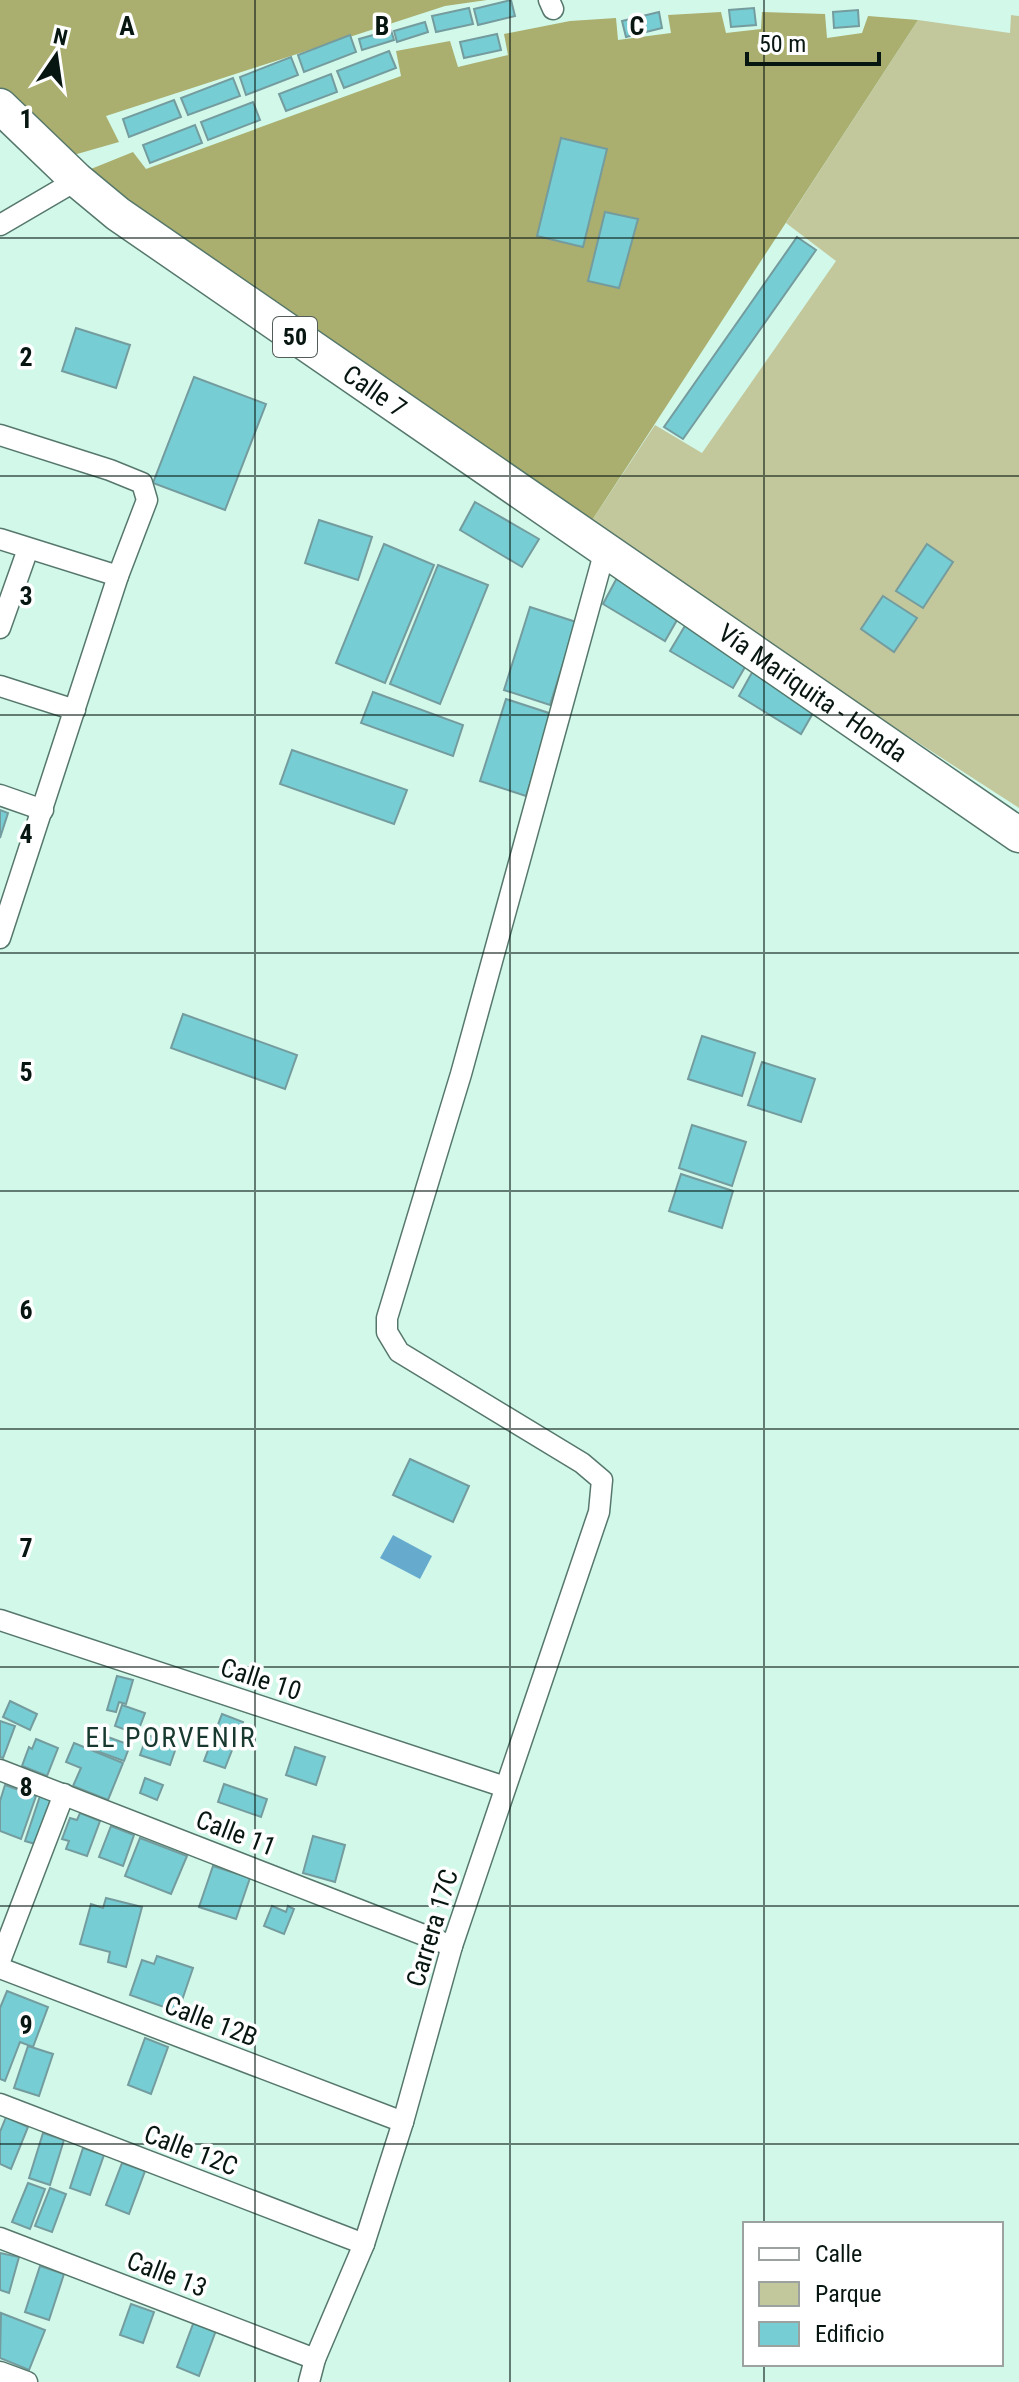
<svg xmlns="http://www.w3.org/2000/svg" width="1019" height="2382" font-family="'Roboto Condensed',sans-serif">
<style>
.green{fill:#c3c79c}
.forest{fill:#aaae6e}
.water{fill:#66abcd}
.building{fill:#76ced4;stroke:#749c9e;stroke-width:2}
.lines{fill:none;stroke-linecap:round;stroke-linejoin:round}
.minor-casing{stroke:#56786c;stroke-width:23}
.trunk-casing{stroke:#56786c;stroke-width:37}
.minor{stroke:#fff;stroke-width:20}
.trunk{stroke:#fff;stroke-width:34}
.grid{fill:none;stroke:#081611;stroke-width:2;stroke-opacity:0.55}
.labels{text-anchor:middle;stroke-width:7;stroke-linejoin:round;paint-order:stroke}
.shield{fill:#fff;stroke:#525c58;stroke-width:2}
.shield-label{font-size:24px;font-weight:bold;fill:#081611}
.street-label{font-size:26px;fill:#081611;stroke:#fff}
.neighbourhood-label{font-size:28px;letter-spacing:2px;fill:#18392f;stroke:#fff}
.grid-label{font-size:26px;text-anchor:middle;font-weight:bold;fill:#081611;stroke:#fff;stroke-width:7;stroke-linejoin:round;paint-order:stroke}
</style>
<rect width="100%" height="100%" fill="#d2f8ea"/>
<!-- green -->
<polygon class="green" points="1011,15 1019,16 1019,808 587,528 655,425 702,453 836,261 786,223 918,20 1010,33"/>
<!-- forest -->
<g class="forest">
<polygon points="0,0 487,0 445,6 106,116 119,142 63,158 0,89"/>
<polygon points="721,12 726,33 761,29 762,12 825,14 827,38 862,33 868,16 918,20 587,528 81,173 133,152 146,169 401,76 396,51 450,41 458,67 508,55 504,34 570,21 616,18 618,40 671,33 668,15"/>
</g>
<!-- water -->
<polygon class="water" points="393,1535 432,1556 420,1579 380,1558"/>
<!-- building -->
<g class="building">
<polygon points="511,0 515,16 478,25 474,9"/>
<polygon points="469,8 473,24 436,32 432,16"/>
<polygon points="754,8 756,25 731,27 729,10"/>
<polygon points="858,10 859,26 834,28 833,12"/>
<polygon points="659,12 662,28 626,37 622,21"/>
<polygon points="425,22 428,32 397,42 394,31"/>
<polygon points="391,30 394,40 362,50 359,39"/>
<polygon points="497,34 501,50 464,58 460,42"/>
<polygon points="350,35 356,52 304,72 298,55"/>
<polygon points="389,51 396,68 344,88 337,71"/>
<polygon points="291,57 298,75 246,95 240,77"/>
<polygon points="331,74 337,92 286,111 279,94"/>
<polygon points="233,78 240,96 188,115 181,98"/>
<polygon points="174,100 181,117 129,137 123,119"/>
<polygon points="253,102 260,120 208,140 201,122"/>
<polygon points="195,125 202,143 150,163 143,145"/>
<polygon points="561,138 607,149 583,247 537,236"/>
<polygon points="605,212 638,219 619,288 588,281"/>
<polygon points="797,237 816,250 683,439 664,427"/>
<polygon points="76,328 130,345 116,388 62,371"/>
<polygon points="194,377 266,404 225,510 153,483"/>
<polygon points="475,502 539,539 522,567 460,530"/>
<polygon points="319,520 372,537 358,580 305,563"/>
<polygon points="384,544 434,565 385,683 336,663"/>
<polygon points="927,544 953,562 923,608 896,591"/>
<polygon points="438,565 488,585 440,704 390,684"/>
<polygon points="618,576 681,613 665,641 603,604"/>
<polygon points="883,596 917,618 894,652 861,629"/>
<polygon points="530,607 576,622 550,705 504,690"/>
<polygon points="686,624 749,660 733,688 670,651"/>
<polygon points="754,669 817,706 801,734 739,696"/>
<polygon points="373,692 463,725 453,756 361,723"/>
<polygon points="506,699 552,714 526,796 480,781"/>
<polygon points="292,750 407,790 394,824 280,784"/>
<polygon points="0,810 8,813 0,838"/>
<polygon points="183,1014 297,1055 285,1089 171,1048"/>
<polygon points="702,1036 755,1053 742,1096 688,1079"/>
<polygon points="762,1062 815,1079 801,1122 748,1105"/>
<polygon points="692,1125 746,1142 732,1186 679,1168"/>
<polygon points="681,1174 733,1191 722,1228 669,1211"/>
<polygon points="410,1459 469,1486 453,1522 393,1495"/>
<polygon points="117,1676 133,1680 126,1704 119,1702 116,1712 107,1710"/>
<polygon points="10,1701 37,1714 30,1730 3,1717"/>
<polygon points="122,1705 145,1713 137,1734 115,1726"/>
<polygon points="222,1714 243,1722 225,1768 204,1761"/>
<polygon points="0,1721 15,1726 3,1758 0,1757"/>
<polygon points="97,1733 130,1745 124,1761 91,1749"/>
<polygon points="147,1735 177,1745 170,1765 140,1755"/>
<polygon points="36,1739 58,1748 47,1776 22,1766 29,1747 32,1749"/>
<polygon points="74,1743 123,1763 108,1800 73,1786 81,1768 66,1762"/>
<polygon points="295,1747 325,1757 316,1785 286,1775"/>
<polygon points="145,1778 163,1785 157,1800 140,1793"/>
<polygon points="224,1784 267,1799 261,1817 218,1802"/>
<polygon points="5,1785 36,1796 21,1839 0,1831 0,1801"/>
<polygon points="40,1796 57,1802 42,1846 25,1841"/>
<polygon points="80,1813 100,1821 87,1856 66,1849 69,1841 62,1839 70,1818 77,1820"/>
<polygon points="111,1826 134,1835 123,1866 99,1857"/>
<polygon points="313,1836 345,1845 335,1882 303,1873"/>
<polygon points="140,1838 187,1856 171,1894 125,1876"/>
<polygon points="213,1866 250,1878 236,1919 199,1907"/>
<polygon points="106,1898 142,1907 126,1967 108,1962 110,1952 80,1944 91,1904 103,1908"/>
<polygon points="272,1906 286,1912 288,1906 294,1909 284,1934 264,1926"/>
<polygon points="157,1956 193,1968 178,2012 130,1995 142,1960 154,1964"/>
<polygon points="7,1991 48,2007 33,2047 20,2042 5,2081 0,2079 0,2008"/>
<polygon points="145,2038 168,2047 151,2094 128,2085"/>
<polygon points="28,2046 53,2054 39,2096 14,2088"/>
<polygon points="6,2117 28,2127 11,2169 0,2164 0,2132"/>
<polygon points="43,2133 64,2140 50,2185 29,2178"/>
<polygon points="83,2148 104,2155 90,2195 70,2188"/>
<polygon points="122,2163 145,2171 129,2214 106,2205"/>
<polygon points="28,2183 45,2189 30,2229 12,2222"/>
<polygon points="50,2188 66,2194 52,2232 35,2226"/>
<polygon points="0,2253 19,2257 9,2293 0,2290"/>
<polygon points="40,2266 64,2274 49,2320 25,2312"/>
<polygon points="131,2304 154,2312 143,2343 120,2335"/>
<polygon points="1,2313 45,2330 29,2370 0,2358"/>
<polygon points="196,2316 218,2325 199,2376 177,2367"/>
</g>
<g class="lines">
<defs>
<g id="minor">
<polyline points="549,0 553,9"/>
<polyline points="0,225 77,180"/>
<polyline points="0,435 110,470 142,483 147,500 118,576 0,938"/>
<polyline points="0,539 118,576"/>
<polyline points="0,628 28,549"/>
<polyline points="0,686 75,710"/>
<polyline points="0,795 43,810"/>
<polyline points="0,1620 505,1787"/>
<polyline points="0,1770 452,1946"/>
<polyline points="0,1961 64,1794"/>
<polyline points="0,1968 403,2122"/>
<polyline points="0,2104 364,2244"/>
<polyline points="0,2238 315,2359"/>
<polyline points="0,2372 27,2382"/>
<polyline points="309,2382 315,2359 364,2244 403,2122 452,1946 599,1512 602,1480 582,1463 399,1352 387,1332 387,1318 461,1074 605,550"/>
</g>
<g id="trunk">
<path id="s1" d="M 0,106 L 77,180 L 118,214 L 1019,835"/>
</g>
</defs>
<!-- minor casing -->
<use href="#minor" class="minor-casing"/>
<!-- trunk casing -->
<use href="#trunk" class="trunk-casing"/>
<!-- minor -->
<use href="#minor" class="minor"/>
<!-- trunk -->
<use href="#trunk" class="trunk"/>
</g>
<!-- grid -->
<path class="grid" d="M 255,0 L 255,2382M 510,0 L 510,2382M 764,0 L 764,2224M 0,238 L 1019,238M 0,476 L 1019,476M 0,715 L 1019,715M 0,953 L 1019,953M 0,1191 L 1019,1191M 0,1429 L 1019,1429M 0,1667 L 1019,1667M 0,1906 L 1019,1906M 0,2144 L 1019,2144M 764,2364 L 764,2382"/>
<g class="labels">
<!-- shield labels -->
<rect class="shield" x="273" y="317" width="44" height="40" rx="6"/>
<g class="shield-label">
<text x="295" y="345">50</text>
</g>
<!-- street labels -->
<g class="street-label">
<text dy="9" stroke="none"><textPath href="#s1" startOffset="472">Calle 7</textPath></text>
<text dy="9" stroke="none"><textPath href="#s1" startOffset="1004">Vía Mariquita - Honda</textPath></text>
<text transform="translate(261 1679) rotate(18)" y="9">Calle 10</text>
<text transform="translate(236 1833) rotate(21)" y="9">Calle 11</text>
<text transform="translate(432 1928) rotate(-73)" y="9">Carrera 17C</text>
<text transform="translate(211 2021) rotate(21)" y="9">Calle 12B</text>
<text transform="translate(191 2150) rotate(21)" y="9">Calle 12C</text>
<text transform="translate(167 2274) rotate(21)" y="9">Calle 13</text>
</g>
<!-- neighbourhood labels -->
<g class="neighbourhood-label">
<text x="171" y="1747">EL PORVENIR</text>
</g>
</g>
<g class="grid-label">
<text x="127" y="35">A</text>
<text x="382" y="35">B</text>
<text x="637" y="35">C</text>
<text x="26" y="128">1</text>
<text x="26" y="366">2</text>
<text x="26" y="605">3</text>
<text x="26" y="843">4</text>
<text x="26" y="1081">5</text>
<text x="26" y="1319">6</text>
<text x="26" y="1557">7</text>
<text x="26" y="1796">8</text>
<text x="26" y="2034">9</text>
</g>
<!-- legend -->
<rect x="743" y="2222" width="260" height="144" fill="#ffffff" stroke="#9ca2a0" stroke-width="2"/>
<rect x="759" y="2248" width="40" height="12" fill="#ffffff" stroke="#9ca2a0" stroke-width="2"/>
<text x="815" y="2262" font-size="24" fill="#081611">Calle</text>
<rect x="759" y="2282" width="40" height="24" fill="#c3c79c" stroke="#9ca2a0" stroke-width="2"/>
<text x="815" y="2302" font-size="24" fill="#081611">Parque</text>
<rect x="759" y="2322" width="40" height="24" fill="#76ced4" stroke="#9ca2a0" stroke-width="2"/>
<text x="815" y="2342" font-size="24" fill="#081611">Edificio</text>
<!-- north arrow -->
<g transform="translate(56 56) rotate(13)" stroke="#ffffff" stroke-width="6" paint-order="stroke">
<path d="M0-6L14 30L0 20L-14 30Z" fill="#081611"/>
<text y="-12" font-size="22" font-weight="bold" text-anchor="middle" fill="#081611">N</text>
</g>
<!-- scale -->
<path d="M747 52v12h132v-12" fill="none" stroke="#081611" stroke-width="4"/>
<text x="759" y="52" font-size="24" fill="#081611" stroke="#ffffff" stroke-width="6" paint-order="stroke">50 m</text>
</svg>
